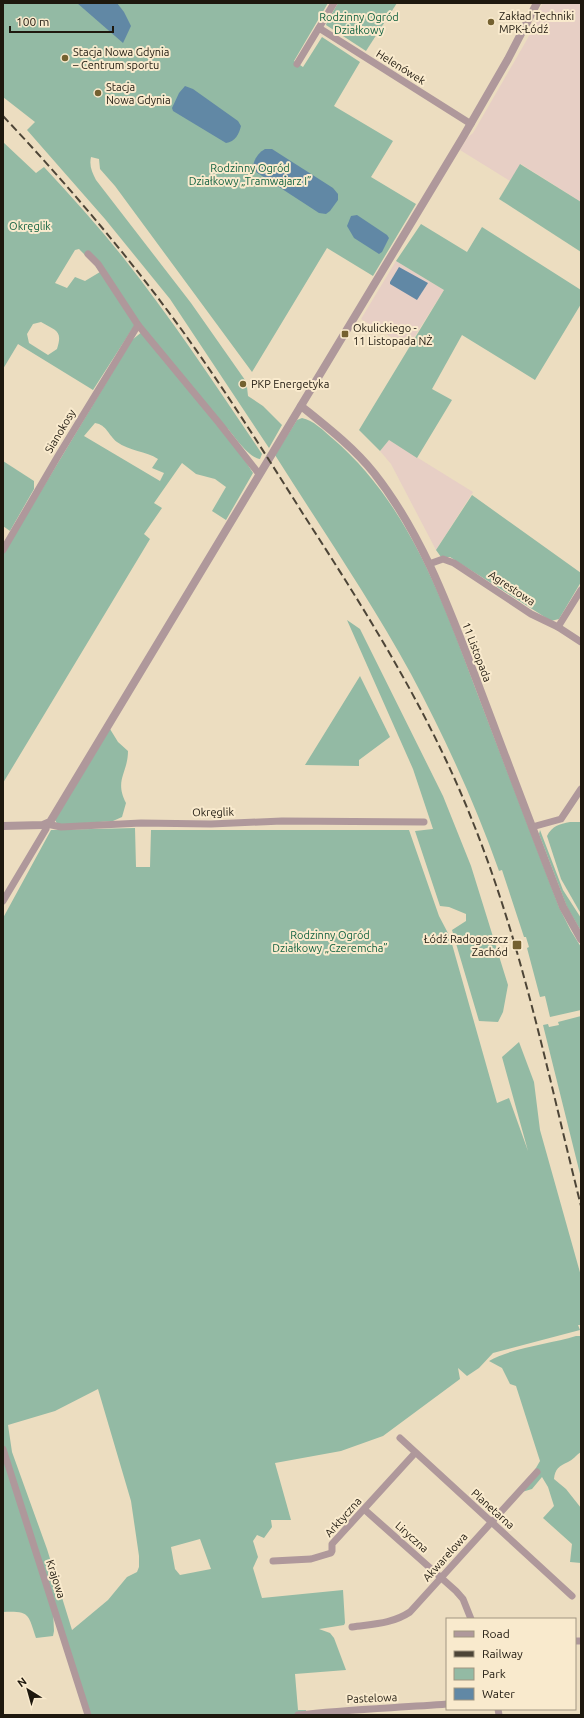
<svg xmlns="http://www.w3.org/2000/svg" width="584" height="1718" font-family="Ubuntu,sans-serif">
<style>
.commercial{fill:#e7cfc5}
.green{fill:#93baa4;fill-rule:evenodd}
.water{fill:#6188a5}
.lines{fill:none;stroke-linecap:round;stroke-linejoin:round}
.minor{stroke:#af989b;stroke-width:7}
.tertiary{stroke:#af989b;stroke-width:8}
.rail{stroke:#4d4537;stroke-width:2;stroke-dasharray:8 4;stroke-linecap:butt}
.poi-dot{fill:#746130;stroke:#f9eacd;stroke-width:1.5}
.labels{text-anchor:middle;stroke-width:4;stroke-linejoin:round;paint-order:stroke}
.poi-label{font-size:11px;fill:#1e180e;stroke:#f9eacd;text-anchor:start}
.park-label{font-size:11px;fill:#126241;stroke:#f9eacd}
.street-label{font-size:11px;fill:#1e180e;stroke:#f9eacd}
</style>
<rect width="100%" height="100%" fill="#ecddc0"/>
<!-- commercial -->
<g class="commercial">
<polygon points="543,3 581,3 581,202 521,164 510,181 460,150 468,137 473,133 525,43 540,16 540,8"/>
<polygon points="396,261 444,290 408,347 361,319"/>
<polygon points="389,440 473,492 436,550 391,464 380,451"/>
</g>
<!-- green -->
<g class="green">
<path d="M 3,3 L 328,3 L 294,61 L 303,67 L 322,37 L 360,62 L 334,106 L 393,141 L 371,177 L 416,204 L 373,276 L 327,248 L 252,372 L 115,186 L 100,169 L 99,159 L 91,157 C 89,166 92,172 96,180 L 191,303 L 245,380 L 239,383 L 242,389 L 247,387 L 248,396 L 263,406 L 282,425 L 269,448 L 170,299 L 105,219 L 27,130 L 35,122 L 3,97 Z"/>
<polygon points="338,3 397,3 366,51 326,25 327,22"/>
<path d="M 3,142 L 36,173 L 44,167 C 71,196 97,225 122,256 C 172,319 217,387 262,454 L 260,459 C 249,458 235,437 227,428 L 239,451 L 253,473 L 226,520 L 212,511 L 226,487 L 215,479 L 196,474 L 182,463 L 154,503 L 162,508 L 144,534 L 150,539 L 3,783 L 3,554 L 132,340 L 143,331 L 136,323 L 93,390 L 18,344 L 3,369 ZM 79,249 L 95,265 L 100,272 L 85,281 L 75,277 L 67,288 L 55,283 L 75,250 ZM 41,322 C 56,331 63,330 57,349 L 48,355 L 29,343 L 27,334 L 33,324 ZM 95,423 C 107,425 108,435 117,442 C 129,451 146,451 158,459 L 152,468 L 164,473 L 160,481 L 84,436 Z"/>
<polygon points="520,164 581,202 581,252 499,199"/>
<polygon points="421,224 467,252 482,227 581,290 581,304 535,380 462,335 432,389 452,400 417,458 389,440 380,451 359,430 444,290 396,261"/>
<path d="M 302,418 C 313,420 324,431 332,438 C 412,506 445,608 481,703 C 507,771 533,839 559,907 L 571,931 L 581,947 L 581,1010 L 550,1017 L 545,996 L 540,997 L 527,948 L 529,947 L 526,937 L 524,937 L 502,870 L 499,871 C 475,803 445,738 411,674 C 370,599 321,528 275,455 L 297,420 Z"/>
<polygon points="3,461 34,481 34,489 10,531 3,526"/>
<polygon points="472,495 581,573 581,582 559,619 551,621 450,557 441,557 436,550"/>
<polygon points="347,620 360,629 443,796 471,866 508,985 503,1012 498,1022 479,1021 452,930 466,921 466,914 449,907 440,906 415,831 433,829 413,769"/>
<polygon points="360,676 390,737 359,760 359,766 305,765"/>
<path d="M 110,729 L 118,742 L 128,751 C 128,773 114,780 126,803 L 122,817 L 113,821 L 58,825 L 55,820 Z"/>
<path d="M 570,822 L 581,822 L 581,914 L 561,879 L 547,836 C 552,826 559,824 570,822 Z"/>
<path d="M 135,828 L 136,867 L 150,867 L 151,830 L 409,830 L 439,916 L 450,937 L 497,1103 L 509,1098 L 528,1151 L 502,1057 L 519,1042 L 534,1082 L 540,1130 L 581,1276 L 581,1325 L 578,1325 L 580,1330 L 493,1353 L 479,1368 L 467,1376 L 458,1368 L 460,1379 L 383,1436 L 341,1451 L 275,1463 L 291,1520 L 271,1520 L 272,1527 L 264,1538 L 257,1535 L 253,1541 L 258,1557 L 253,1568 L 262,1598 L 343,1590 L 345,1623 L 344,1625 L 319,1629 L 330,1633 L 334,1638 L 346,1670 L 295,1674 L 298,1710 L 306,1710 L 306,1715 L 91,1715 L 3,1446 L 3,918 L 51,830 ZM 98,1389 L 131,1501 L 139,1556 L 139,1567 L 137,1572 L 127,1577 L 108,1600 L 72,1630 L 47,1549 L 12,1452 L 8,1425 L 55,1411 ZM 200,1539 L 211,1569 L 180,1575 L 175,1569 L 171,1547 Z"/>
<polygon points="540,830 563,890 581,918 581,931 567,907 539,834"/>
<polygon points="581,1016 581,1178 543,1025 548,1024 549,1027 559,1025 558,1022"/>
<path d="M 576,1336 L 581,1336 L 581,1452 C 576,1455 573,1460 568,1462 C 559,1466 555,1469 554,1479 L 566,1489 L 581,1508 L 581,1563 L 570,1562 L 572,1544 L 543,1518 L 554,1506 L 548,1487 L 542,1477 L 532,1489 L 522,1492 L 540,1461 L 516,1386 L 510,1384 L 502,1368 L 489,1361 C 511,1348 550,1344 576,1336 Z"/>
<path d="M 3,1454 L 53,1610 L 54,1631 L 53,1636 L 36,1638 C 28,1614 30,1611 3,1612 Z"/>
</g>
<!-- water -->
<g class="water">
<polygon points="77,3 117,3 124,12 131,26 123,43"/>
<path d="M 185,86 L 193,89 L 238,121 L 241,126 C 239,134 235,142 226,143 L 173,111 L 172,108 L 179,93 Z"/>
<path d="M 265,149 L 272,149 L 333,188 L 338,194 L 338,200 L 330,211 L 326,214 L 319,213 L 256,172 L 253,167 C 254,159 258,153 265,149 Z"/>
<polygon points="357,215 387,235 389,238 382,252 379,254 354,238 347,226 351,216"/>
<polygon points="399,267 428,283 417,300 390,284 390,282"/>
</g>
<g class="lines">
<!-- minor -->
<g class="minor">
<polyline points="319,28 471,124"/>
<polyline points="297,64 334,3"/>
<polyline points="88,254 98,264 138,325 219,423 259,474"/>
<polyline points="3,550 58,456 138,325"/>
<polyline points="429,564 443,559 454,563 531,614 558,627 581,642"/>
<polyline points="558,627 581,590"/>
<polyline points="532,827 561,819 581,789"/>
<polyline points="3,901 46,829 47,824 61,827 141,823 211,824 282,821 424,822"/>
<polyline points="400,1438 572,1596"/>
<polyline points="3,1449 88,1715"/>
<polyline points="365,1510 456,1591 463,1599 471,1619"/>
<polyline points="273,1561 311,1559 331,1553 332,1551 332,1544 415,1453"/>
<path d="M 352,1627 C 372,1624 392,1624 410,1612 L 537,1472"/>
<polyline points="575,1641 581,1641"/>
<polyline points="498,1709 499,1715"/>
<path d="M 298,1715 C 348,1709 397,1708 447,1704"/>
</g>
<!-- tertiary -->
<g class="tertiary">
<path d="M 301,406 C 327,427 353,447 374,473 C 423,535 450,611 478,684 C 506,758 534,833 563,907 L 581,939"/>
<polyline points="3,826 43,825 50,822 463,137 508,59 537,3"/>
</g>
<!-- rail -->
<path class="rail" d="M 3,116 C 68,185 129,257 184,333 C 227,393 266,455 305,517 C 369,616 431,715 474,825 C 523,948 549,1079 581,1206"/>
</g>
<!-- markers -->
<g class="poi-dot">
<circle cx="491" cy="22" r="4"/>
<circle cx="65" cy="58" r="4"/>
<circle cx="98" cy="93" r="4"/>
<rect x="341" y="330" width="8" height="8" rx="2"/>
<circle cx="243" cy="384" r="4"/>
<rect x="512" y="940" width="10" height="10" rx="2"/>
</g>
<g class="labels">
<!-- poi labels -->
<g class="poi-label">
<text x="499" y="20">Zakład Techniki<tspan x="499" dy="13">MPK-Łódź</tspan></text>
<text x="73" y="56">Stacja Nowa Gdynia<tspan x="73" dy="13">– Centrum sportu</tspan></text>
<text x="106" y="91">Stacja<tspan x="106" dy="13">Nowa Gdynia</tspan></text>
<text x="353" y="332">Okulickiego -<tspan x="353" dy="13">11 Listopada NŻ</tspan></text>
<text x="251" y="388">PKP Energetyka</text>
<text x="508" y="943" text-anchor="end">Łódź Radogoszcz<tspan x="508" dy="13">Zachód</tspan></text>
</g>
<!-- park labels -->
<g class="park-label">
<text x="359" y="21">Rodzinny Ogród<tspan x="359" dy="13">Działkowy</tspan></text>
<text x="250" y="172">Rodzinny Ogród<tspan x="250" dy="13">Działkowy „Tramwajarz I”</tspan></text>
<text x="30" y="230">Okręglik</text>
<text x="330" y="939">Rodzinny Ogród<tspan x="330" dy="13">Działkowy „Czeremcha”</tspan></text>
</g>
<!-- street labels -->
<g class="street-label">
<text transform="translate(401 67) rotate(32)" y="4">Helenówek</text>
<text transform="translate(60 431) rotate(-59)" y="4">Sianokosy</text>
<text transform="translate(512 588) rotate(34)" y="4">Agrestowa</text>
<text transform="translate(477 652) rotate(69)" y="4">11 Listopada</text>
<text transform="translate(213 812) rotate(-1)" y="4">Okręglik</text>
<text transform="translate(493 1509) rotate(42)" y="4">Planetarna</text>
<text transform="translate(343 1517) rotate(-48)" y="4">Arktyczna</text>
<text transform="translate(412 1537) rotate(42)" y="4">Liryczna</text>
<text transform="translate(445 1557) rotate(-48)" y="4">Akwarelowa</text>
<text transform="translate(56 1579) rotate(72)" y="4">Krajowa</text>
<text transform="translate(372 1698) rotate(-2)" y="4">Pastelowa</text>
</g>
</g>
<!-- border -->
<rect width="584" height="1718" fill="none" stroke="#1e180e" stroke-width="8"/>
<!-- legend -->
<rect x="446" y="1618" width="130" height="92" fill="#f9eacd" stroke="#a19681"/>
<rect x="454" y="1631" width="20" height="6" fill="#af989b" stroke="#a19681"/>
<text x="482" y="1638" font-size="12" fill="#1e180e">Road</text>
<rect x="454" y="1651" width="20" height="6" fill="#4d4537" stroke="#a19681"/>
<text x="482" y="1658" font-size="12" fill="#1e180e">Railway</text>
<rect x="454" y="1668" width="20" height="12" fill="#93baa4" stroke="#a19681"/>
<text x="482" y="1678" font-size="12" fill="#1e180e">Park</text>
<rect x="454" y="1688" width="20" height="12" fill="#6188a5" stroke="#a19681"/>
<text x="482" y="1698" font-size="12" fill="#1e180e">Water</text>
<!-- north arrow -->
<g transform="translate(28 1690) rotate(323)" stroke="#f9eacd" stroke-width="3" paint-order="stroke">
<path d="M0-3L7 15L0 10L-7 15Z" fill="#1e180e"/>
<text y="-6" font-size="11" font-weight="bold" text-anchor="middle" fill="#1e180e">N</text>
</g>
<!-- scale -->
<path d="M10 26v6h103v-6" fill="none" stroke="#1e180e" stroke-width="2"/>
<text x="16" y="26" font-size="12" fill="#1e180e" stroke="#f9eacd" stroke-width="3" paint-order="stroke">100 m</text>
</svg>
